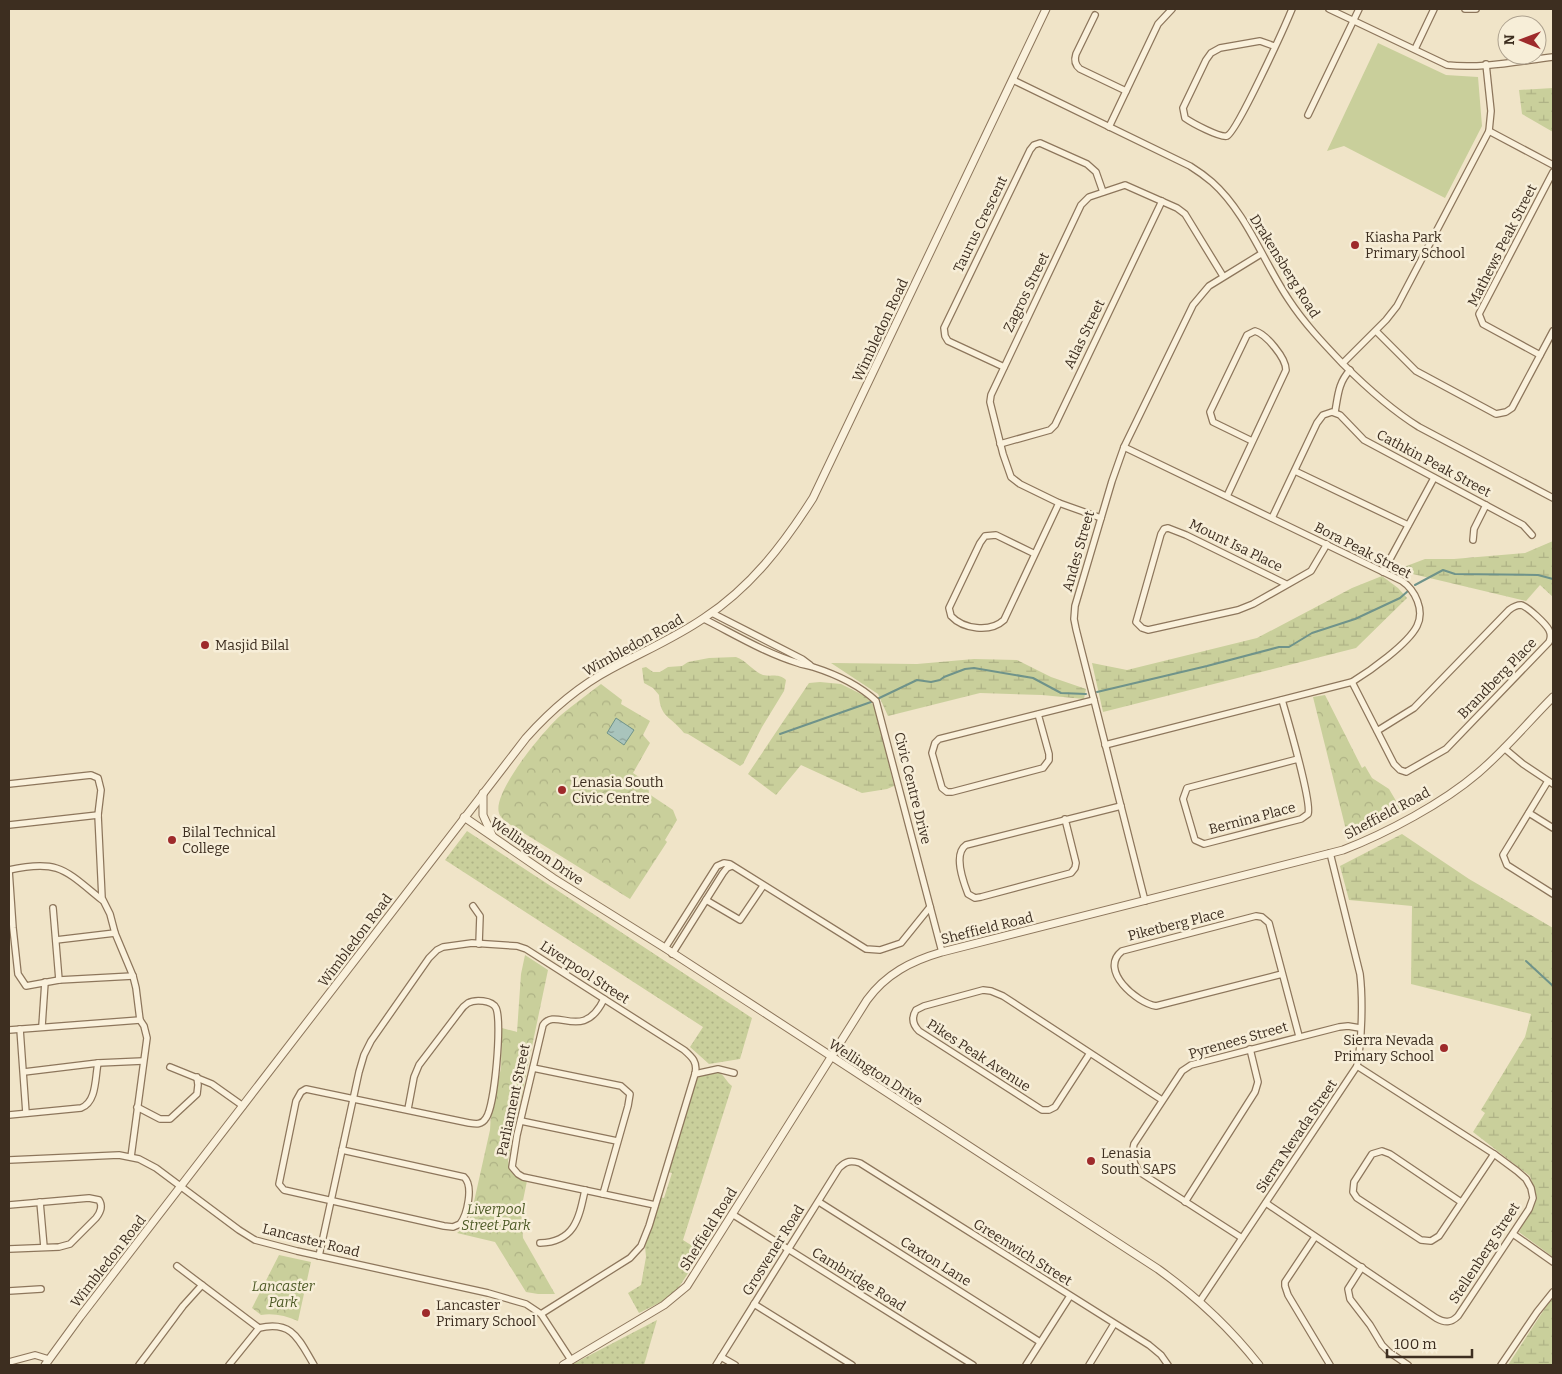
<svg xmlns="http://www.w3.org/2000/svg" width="1562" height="1374" font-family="Bitter,serif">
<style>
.grass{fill:url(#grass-dots)}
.wetland{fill:url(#wetland-marsh)}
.park{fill:url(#park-crowns)}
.pitch{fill:#c9cf9b}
.water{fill:url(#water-ripples);stroke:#6f938a}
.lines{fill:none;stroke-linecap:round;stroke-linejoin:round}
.stream{stroke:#6f938a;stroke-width:2}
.minor-casing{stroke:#8d765c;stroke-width:8}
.tertiary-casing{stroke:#8d765c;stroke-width:9}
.minor{stroke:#faf1dc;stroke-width:5.5}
.tertiary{stroke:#faf1dc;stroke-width:7}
.poi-dot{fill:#9e2a2b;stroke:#f7eed8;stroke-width:2}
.labels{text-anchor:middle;stroke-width:5;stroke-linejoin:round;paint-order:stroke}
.street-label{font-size:14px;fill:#3d2e20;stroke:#f7eed8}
.poi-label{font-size:14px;fill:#3d2e20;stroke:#f7eed8;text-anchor:start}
.park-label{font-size:14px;font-style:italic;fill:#4d5a26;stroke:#f7eed8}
</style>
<defs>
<pattern id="grass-dots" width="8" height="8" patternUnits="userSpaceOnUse" patternTransform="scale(1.25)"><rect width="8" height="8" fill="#c9cf9b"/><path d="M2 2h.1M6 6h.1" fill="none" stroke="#aeb285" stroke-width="1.8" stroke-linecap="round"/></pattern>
<pattern id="wetland-marsh" width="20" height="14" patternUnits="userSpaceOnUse" patternTransform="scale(1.25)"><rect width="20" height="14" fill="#c9cf9b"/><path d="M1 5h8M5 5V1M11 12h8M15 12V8" fill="none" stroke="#aeb285"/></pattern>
<pattern id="park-crowns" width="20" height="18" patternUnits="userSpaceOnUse" patternTransform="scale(1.25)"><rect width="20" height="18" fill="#c9cf9b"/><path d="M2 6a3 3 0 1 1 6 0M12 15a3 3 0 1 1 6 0" fill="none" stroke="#aeb285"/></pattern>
<pattern id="water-ripples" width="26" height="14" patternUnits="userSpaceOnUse" patternTransform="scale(1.25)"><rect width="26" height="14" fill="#a9c4bc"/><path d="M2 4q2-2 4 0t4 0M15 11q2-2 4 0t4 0" fill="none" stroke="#8ba098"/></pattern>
</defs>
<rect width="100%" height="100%" fill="#f0e4c8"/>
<!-- grass -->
<g class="grass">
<polygon points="467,831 752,1018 740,1059 709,1064 690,1047 703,1027 445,860"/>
<path d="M 718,1072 C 725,1075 726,1082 732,1086 L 683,1240 L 702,1252 L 677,1290 L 663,1301 L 639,1313 L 628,1293 L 641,1285 L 646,1257 L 645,1246 L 660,1197 L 664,1198 L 672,1173 L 668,1172 L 697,1079 L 700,1076 Z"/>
<polygon points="657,1320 644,1365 571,1365"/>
</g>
<!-- wetland -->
<g class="wetland">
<polygon points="1553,88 1553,132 1522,114 1519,90"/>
<polygon points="1553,541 1553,597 1540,585 1526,601 1396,570 1425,559 1454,559 1525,553"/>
<polygon points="1382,576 1398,588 1407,598 1356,648 1103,712 1092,663 1127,670 1257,638 1352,588"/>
<path d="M 736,657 C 747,661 754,672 763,675 C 772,677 778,673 786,680 L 784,691 L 762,727 L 743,764 L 740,766 L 688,734 L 684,733 C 671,716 660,718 659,695 L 653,688 L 644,683 L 642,668 L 646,667 L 653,672 L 660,672 L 668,667 L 682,666 L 688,662 L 709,658 Z"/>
<polygon points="974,659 1017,660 1051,677 1086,689 1084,699 1042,695 980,693 888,716 878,694 831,663 917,664"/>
<polygon points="820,682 841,684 865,696 875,707 894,786 887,789 862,793 801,765 776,795 748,774 809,683"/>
<polygon points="1402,834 1469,879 1553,928 1553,1257 1519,1232 1537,1198 1530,1176 1473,1132 1485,1113 1481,1110 1525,1037 1531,1014 1411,984 1412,906 1349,900 1340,866"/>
<polygon points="1553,1296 1553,1365 1508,1365"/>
</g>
<!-- park -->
<g class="park">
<path d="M 601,684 L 622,700 L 621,704 L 650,721 L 643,735 L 650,743 L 633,773 L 648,783 L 649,794 L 673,810 L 677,820 L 665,840 L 667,842 L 630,899 L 506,822 C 504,820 500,817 499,813 C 492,792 545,729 561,715 C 574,704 588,694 601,684 Z"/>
<polygon points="1325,695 1362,768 1365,766 1372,778 1389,789 1402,811 1348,838 1313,697"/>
<path d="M 525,955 L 548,970 L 508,1161 C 510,1173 515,1177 527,1181 L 521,1210 L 523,1238 L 555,1294 L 538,1294 L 526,1292 L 495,1242 L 457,1233 L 467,1225 L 471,1215 L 490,1130 L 491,1113 L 501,1068 L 502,1028 L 517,1032 L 521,974 Z"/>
<path d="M 279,1255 L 311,1262 L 298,1321 C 286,1316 274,1313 261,1315 L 252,1308 Z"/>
</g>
<!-- pitch -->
<polygon class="pitch" points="1378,43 1446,75 1478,77 1482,126 1445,198 1344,146 1327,151"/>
<!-- water -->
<polygon class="water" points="616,718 634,730 624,745 607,733"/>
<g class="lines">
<!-- stream -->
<g class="stream">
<polyline points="1415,585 1443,570 1455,574 1538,575 1553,579"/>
<polyline points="1097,692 1207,666 1279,647 1289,647 1312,633 1355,619 1400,598 1408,591"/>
<polyline points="780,734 871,702 917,680 931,682 940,680 944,677 965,669 974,668 1033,678 1061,693 1086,694"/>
<polyline points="1526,961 1553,986"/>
</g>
<defs>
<g id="minor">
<path d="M 1329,9 L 1447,65 C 1481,69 1519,61 1553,57"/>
<polyline points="1465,9 1476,9"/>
<path d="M 1095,15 L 1076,54 C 1074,60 1075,65 1080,69 L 1126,91"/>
<path d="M 1274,46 L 1260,41 L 1220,48 L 1211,53 L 1206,60 L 1183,108 L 1185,118 C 1192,123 1220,138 1227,136 C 1237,132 1285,26 1292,9"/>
<polyline points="1415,49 1434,9"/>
<path d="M 1013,80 L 1190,166 C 1198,171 1205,176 1212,182 C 1246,212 1264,263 1289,300 C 1304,323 1323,343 1343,364 C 1367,388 1390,409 1419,427 L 1553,498"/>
<polyline points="1308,115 1359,9"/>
<polyline points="1109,127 1158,24 1172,9"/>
<polyline points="1489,131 1553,165"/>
<polyline points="1376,331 1416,371 1496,414 1506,412 1512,408 1553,331"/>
<polyline points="1540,355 1483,324 1479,314 1553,172"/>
<polyline points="1343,363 1386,320 1397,306 1489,131 1491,111 1486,64"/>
<polyline points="1004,367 948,341 945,336 944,328 1030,150 1034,145 1040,143 1087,164 1096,172 1103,192"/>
<path d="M 1335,412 C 1338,396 1338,383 1350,370"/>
<polyline points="1000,444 1050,430 1055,425 1162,201"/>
<polyline points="1295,471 1408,525"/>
<path d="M 1227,496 L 1286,370 C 1286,358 1266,334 1255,331 L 1247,335 L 1210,412 L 1213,422 L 1252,441"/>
<polyline points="1101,518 1059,503 1020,484 1011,477 1003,454 990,402 991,395 1081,205 1089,197 1125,185 1177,208 1185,214 1223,276"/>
<polyline points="1272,518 1317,423 1323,415 1332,412 1340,415 1364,440 1523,525 1532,535"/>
<polyline points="1473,540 1474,529 1486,505"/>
<path d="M 1035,554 L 996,535 L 985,536 L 980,543 L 949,608 L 951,616 C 963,629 990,633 1004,620 L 1059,503"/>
<polyline points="1383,572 1434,478"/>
<polyline points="1286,584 1186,535 1168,528 1164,529 1161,534 1136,622 1142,628 1148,630 1238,610 1253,604 1311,571 1327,544"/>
<polyline points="712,613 802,659 810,665"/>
<path d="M 704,619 C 734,634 765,653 798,663 C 802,665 808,665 813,667 C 835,674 859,685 876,701 L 942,952"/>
<path d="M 1352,682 L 1394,764 L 1400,770 L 1406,772 L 1446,749 L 1549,642 C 1551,638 1551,634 1549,630 C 1546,624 1527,606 1521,605 C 1516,605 1513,607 1509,610 L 1414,708 L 1377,731"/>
<path d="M 1282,700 C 1287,717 1312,803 1308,814 L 1301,819 L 1204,844 L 1195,840 L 1183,799 L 1187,788 L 1298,759"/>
<polyline points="1038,714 1049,754 1049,760 1043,768 952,792 947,792 942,788 932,753 935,743 939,739 1094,700"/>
<path d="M 1105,745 L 1352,682 C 1370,671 1408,644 1417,626 C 1425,610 1415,590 1402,581 L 1124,447"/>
<polyline points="1504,748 1523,764 1553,784"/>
<polyline points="1548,781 1503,855 1507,865 1553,894"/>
<polyline points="9,784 91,775 98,778 101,790 98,815 102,898 110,914 115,933 133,976 136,988 140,1020 144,1026 147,1038 131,1157"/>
<polyline points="1529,813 1553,828"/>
<path d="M 1065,819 L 1076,863 L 1075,868 L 1071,873 L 981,897 L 975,898 L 968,894 C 963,881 953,854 966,845 L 1121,806"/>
<polyline points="9,825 98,815"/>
<polyline points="9,870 13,928 18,974 26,986 59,980 133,976"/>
<path d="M 9,870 C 59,859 65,870 102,900"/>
<polyline points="706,900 740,920 763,886"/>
<polyline points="1145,901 1076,629 1074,619 1075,606 1112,481 1124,447 1193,305 1209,286 1261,254"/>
<polyline points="473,906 480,916 479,944"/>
<polyline points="53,908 59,980"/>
<polyline points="56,940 115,933"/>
<polyline points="665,948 717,866 724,863 730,864 866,949 880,950 901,943 930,907"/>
<polyline points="672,954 723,873 727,868 732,866"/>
<path d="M 1282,974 L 1156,1006 C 1137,1003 1098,970 1122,951 L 1256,916 L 1262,917 L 1269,923 L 1299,1036"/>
<path d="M 604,999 C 583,1043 556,1006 543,1025 L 517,1135 L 512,1167 L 518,1174 L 523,1177 L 655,1205"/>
<polyline points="42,1026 45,982"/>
<polyline points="20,1029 26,1113"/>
<polyline points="9,1030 140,1020"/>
<path d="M 1090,1053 L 1055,1107 L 1049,1110 L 1042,1110 L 919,1031 C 913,1025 911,1018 916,1010 L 924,1006 L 983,990 L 991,991 L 1003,996 L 1162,1100"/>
<polyline points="170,1067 212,1084 243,1106"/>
<polyline points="533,1068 621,1086 630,1094 628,1106 603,1194"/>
<polyline points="24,1072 98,1063 143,1061"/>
<polyline points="695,1074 718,1069 734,1073"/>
<polyline points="137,1107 160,1119 170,1119 197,1094 198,1085 197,1077"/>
<path d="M 9,1115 L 81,1108 C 97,1102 95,1077 98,1063"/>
<polyline points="521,1121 617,1141"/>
<path d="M 342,1150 L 464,1177 C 474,1186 467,1215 460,1224 L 453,1227 L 444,1226 L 284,1190 L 279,1184 L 296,1101 L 301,1092 L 306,1089 L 469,1123 C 476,1124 482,1125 486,1118 C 495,1106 502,1021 496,1008 C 492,1000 475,999 468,1003 C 465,1005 462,1008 460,1011 L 419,1065 L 414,1077 L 408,1109"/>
<polyline points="9,1160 119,1155 139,1159 156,1168 239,1230 255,1240 297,1251 488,1293 526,1304 541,1314 571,1360"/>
<polyline points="40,1202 44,1247"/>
<polyline points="819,1202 1040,1342"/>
<polyline points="1185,1202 1255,1092 1258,1082 1250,1049"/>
<polyline points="1461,1202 1390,1154 1382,1151 1372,1154 1354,1182 1353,1192 1357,1198 1421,1240 1431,1241 1439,1236 1494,1154"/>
<path d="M 1266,1203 L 1436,1318 C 1445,1323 1451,1323 1458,1316 L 1529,1209 L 1533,1198 L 1531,1188 L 1526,1179 L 1517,1171 L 1494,1154 L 1357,1066"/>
<path d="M 9,1205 L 89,1198 L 99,1200 C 103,1206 100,1213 96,1218 L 70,1244 L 59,1247 L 9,1249"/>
<polyline points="732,1214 973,1365"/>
<polyline points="1513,1234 1553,1262"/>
<polyline points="1315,1237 1285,1282 1285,1286 1288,1295 1330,1365"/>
<path d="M 1242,1238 L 1141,1173 C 1133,1165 1131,1155 1134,1144 L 1182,1071 L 1191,1065 L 1339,1027 L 1348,1026 L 1360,1028"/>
<path d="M 540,1243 C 575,1242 579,1218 585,1190"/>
<path d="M 319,1256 L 359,1072 L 364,1055 L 371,1041 L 429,958 L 437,950 L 443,947 L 472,943 L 517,946 L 526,949 L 684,1050 C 692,1057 698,1062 695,1074 L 649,1226 L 641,1246 L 630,1258 L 541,1314"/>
<polyline points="177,1266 202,1285"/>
<polyline points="1362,1267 1348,1289 1350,1299 1370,1325 1382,1345 1389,1352 1408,1365"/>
<polyline points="9,1291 41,1289"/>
<path d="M 1200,1301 L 1357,1066 C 1362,1041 1363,999 1360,974 L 1330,853"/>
<polyline points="754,1304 852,1365"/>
<polyline points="721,1357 735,1365"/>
<polyline points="9,1362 35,1355 48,1359"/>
<polyline points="139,1365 183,1306 202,1285 259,1328"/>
<path d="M 229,1365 L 259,1328 C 293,1320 299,1340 314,1365"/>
<path d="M 716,1365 L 839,1168 C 846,1161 851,1160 860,1163 L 1149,1345 L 1161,1355 L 1168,1365"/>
<polyline points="1026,1365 1070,1296"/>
<polyline points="1089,1365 1114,1324"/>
<polyline points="1501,1365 1537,1312 1553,1292"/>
</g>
<g id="tertiary">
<polyline points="483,793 483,815 492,835"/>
<path d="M 464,817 L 553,878 L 665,948 L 1158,1269 C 1197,1297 1230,1328 1259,1365"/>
<path d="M 45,1365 L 80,1317 L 526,738 C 550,711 579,686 611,669 C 642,652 675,638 704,618 C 751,587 783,545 813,498 L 1046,9"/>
<path d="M 563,1365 L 664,1305 L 687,1286 L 867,1000 C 886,974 911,961 942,952 L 1343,850 C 1387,833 1443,803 1478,773 C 1505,750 1528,722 1553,697"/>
</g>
</defs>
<!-- minor casing -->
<use href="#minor" class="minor-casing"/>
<!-- tertiary casing -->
<use href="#tertiary" class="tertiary-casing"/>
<!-- minor -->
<use href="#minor" class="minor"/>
<!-- tertiary -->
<use href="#tertiary" class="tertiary"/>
</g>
<!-- markers -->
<g class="poi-dot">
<circle cx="1355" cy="245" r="5"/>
<circle cx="205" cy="645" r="5"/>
<circle cx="562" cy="790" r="5"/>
<circle cx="172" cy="840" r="5"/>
<circle cx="1444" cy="1048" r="5"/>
<circle cx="1091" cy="1161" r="5"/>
<circle cx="426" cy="1313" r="5"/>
</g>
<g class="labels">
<!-- street labels -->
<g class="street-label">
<text transform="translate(980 224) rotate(-64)" y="5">Taurus Crescent</text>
<text transform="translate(1502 245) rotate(-63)" y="5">Mathews Peak Street</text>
<text transform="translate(1285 266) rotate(58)" y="5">Drakensberg Road</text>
<text transform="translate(1026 292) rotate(-64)" y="5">Zagros Street</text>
<text transform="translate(880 330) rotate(-65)" y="5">Wimbledon Road</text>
<text transform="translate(1084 334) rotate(-64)" y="5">Atlas Street</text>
<text transform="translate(1434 463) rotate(28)" y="5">Cathkin Peak Street</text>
<text transform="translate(1236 545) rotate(26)" y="5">Mount Isa Place</text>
<text transform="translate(1363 550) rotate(27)" y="5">Bora Peak Street</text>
<text transform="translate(1078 551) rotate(-74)" y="5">Andes Street</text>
<text transform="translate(633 645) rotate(-29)" y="5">Wimbledon Road</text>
<text transform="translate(1497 678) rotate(-46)" y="5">Brandberg Place</text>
<text transform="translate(913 788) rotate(76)" y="5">Civic Centre Drive</text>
<text transform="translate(1387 813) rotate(-28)" y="5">Sheffield Road</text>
<text transform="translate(1252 818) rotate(-15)" y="5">Bernina Place</text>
<text transform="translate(537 851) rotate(34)" y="5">Wellington Drive</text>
<text transform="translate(1176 924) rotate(-14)" y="5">Piketberg Place</text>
<text transform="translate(987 928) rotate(-14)" y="5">Sheffield Road</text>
<text transform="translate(355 940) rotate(-53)" y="5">Wimbledon Road</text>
<text transform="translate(585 972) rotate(33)" y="5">Liverpool Street</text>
<text transform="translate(1238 1040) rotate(-16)" y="5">Pyrenees Street</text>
<text transform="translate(979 1055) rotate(33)" y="5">Pikes Peak Avenue</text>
<text transform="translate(876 1072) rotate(33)" y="5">Wellington Drive</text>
<text transform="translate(513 1100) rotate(-78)" y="5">Parliament Street</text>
<text transform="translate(1296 1136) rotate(-56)" y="5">Sierra Nevada Street</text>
<text transform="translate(708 1229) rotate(-58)" y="5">Sheffield Road</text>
<text transform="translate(311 1240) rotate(14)" y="5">Lancaster Road</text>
<text transform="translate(773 1250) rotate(-58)" y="5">Grosvener Road</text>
<text transform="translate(1023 1252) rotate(32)" y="5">Greenwich Street</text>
<text transform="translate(1484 1253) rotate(-57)" y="5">Stellenberg Street</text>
<text transform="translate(108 1261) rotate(-52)" y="5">Wimbledon Road</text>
<text transform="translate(936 1261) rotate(32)" y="5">Caxton Lane</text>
<text transform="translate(859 1279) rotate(32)" y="5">Cambridge Road</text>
</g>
<!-- poi labels -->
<g class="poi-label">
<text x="1365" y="242">Kiasha Park<tspan x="1365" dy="16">Primary School</tspan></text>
<text x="215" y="650">Masjid Bilal</text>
<text x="572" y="787">Lenasia South<tspan x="572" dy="16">Civic Centre</tspan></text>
<text x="182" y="837">Bilal Technical<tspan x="182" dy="16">College</tspan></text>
<text x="1434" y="1045" text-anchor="end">Sierra Nevada<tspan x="1434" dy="16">Primary School</tspan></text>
<text x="1101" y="1158">Lenasia<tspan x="1101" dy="16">South SAPS</tspan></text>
<text x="436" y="1310">Lancaster<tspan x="436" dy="16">Primary School</tspan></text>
</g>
<!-- park labels -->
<g class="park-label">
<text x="496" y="1214">Liverpool<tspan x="496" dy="16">Street Park</tspan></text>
<text x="283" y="1291">Lancaster<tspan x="283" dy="16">Park</tspan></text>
</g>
</g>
<!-- border -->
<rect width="1562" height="1374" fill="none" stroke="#3d2e20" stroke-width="20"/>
<!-- north arrow -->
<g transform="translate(1522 40) rotate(271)"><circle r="24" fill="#f7eed8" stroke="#ada18e"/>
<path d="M0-4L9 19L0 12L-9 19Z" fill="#9e2a2b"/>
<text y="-8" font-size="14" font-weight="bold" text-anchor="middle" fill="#3d2e20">N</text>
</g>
<!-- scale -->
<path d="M1387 1349v8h85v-8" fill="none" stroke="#3d2e20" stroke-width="2.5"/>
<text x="1394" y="1349" font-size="15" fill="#3d2e20" stroke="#f7eed8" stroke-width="4" paint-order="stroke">100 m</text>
</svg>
